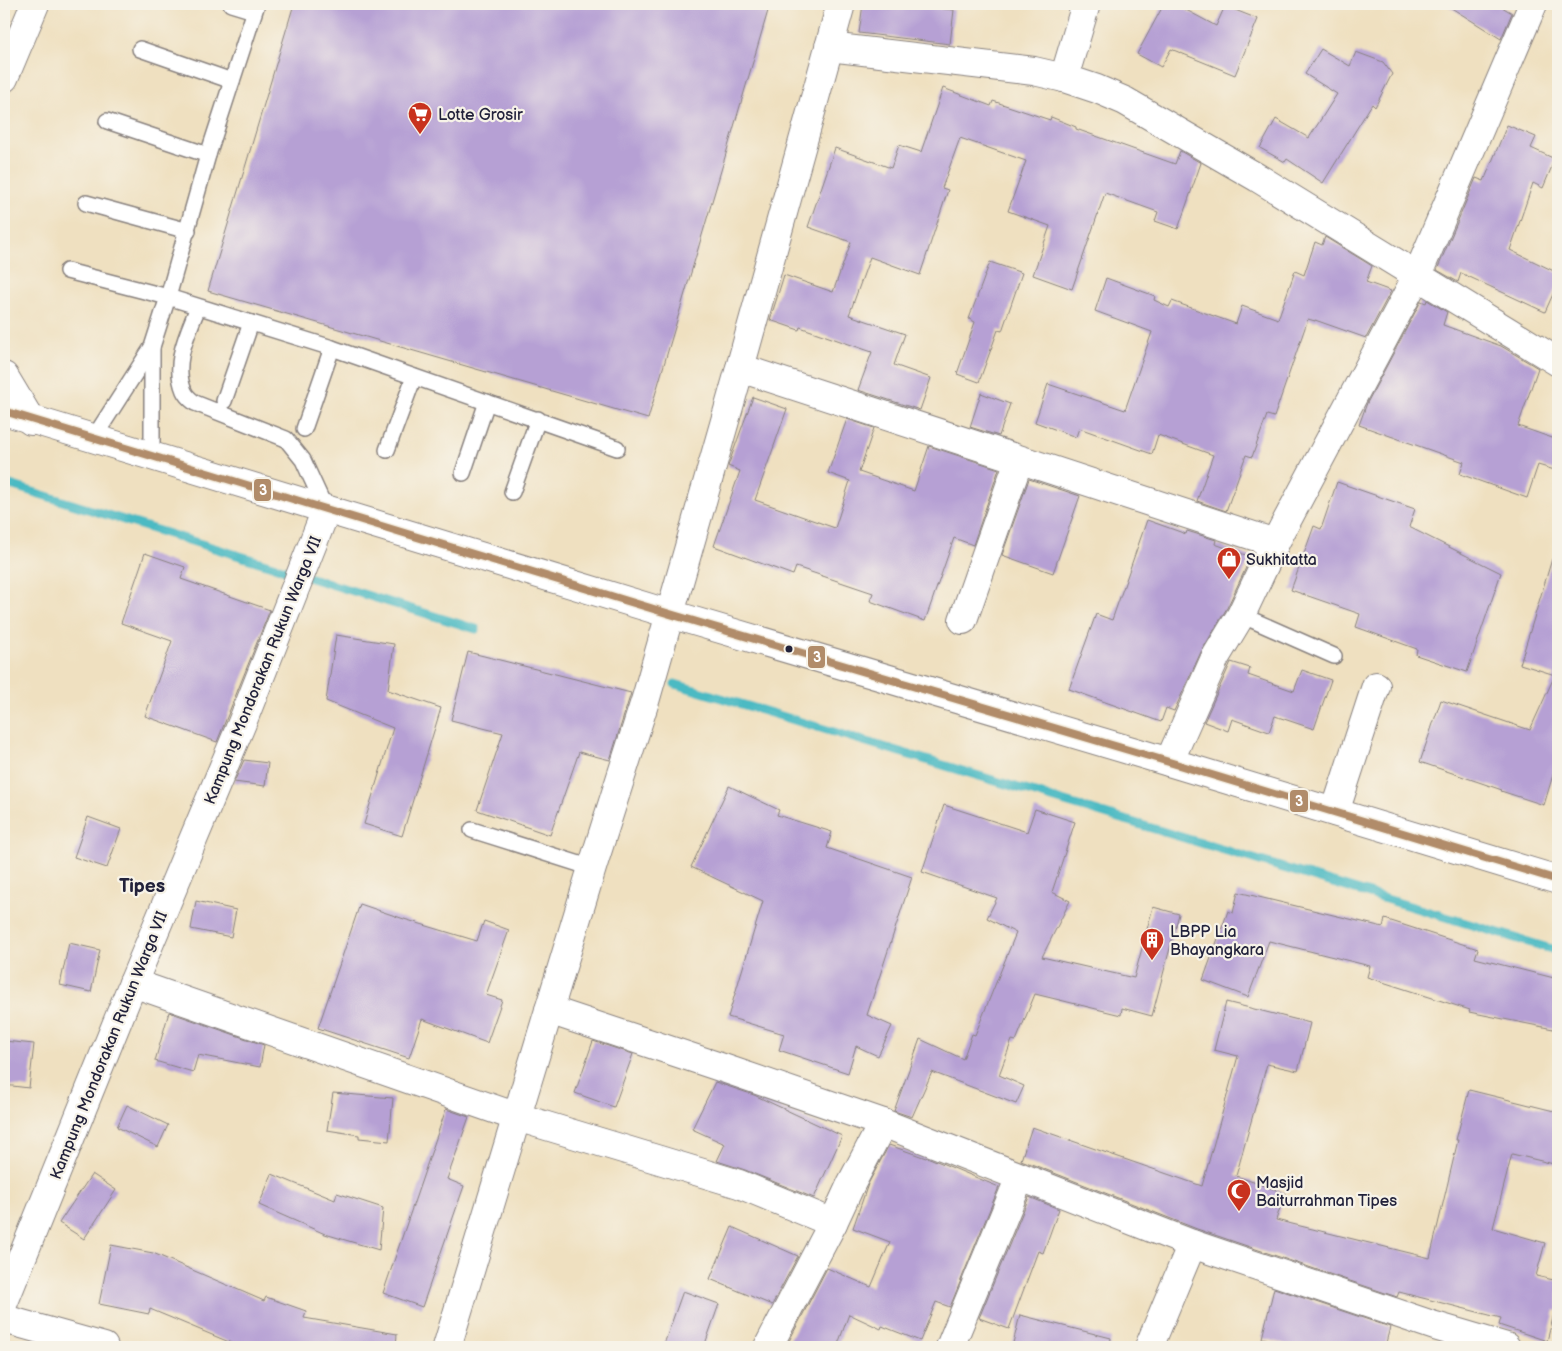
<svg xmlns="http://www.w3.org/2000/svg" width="1562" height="1351" font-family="'Balsamiq Sans',sans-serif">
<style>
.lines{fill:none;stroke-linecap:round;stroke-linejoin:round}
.stream{stroke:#4cbac3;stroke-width:9}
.building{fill:#b6a0d4}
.lane-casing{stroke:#88817e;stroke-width:18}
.street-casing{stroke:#88817e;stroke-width:30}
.secondary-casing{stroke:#88817e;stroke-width:30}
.primary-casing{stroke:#88817e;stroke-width:30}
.lane{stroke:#fff;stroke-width:15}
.street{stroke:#fff;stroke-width:28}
.secondary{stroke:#fff;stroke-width:28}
.primary{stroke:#fff;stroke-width:28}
.bus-1-casing{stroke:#f7f3e8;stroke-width:11}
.bus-1{stroke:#b18c6a;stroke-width:8}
.bus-dot{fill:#22223b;stroke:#f7f3e8;stroke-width:2}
.labels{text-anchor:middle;stroke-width:4.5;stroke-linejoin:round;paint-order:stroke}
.poi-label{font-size:16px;fill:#22223b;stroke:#f7f3e8;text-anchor:start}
.street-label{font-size:16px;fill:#22223b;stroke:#f7f3e8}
.quarter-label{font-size:19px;font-weight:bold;fill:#22223b;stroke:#f7f3e8}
.line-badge{stroke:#f7f3e8;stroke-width:2}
.badge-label{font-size:14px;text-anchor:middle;font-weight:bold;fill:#fff}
</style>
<rect width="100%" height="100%" fill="#f7f3e8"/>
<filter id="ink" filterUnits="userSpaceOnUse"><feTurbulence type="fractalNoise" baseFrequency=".02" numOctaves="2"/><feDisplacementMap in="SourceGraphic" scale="10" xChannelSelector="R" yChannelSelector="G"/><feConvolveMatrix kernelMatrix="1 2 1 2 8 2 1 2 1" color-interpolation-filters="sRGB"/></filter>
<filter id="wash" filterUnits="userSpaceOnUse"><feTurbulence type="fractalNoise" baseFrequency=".0096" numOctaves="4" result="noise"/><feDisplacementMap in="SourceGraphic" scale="20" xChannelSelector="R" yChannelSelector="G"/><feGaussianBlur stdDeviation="1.12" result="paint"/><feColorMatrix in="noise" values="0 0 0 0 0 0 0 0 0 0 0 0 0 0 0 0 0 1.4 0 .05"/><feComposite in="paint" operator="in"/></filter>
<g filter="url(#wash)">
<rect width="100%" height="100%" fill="#efe0c0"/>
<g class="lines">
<!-- stream -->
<g class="stream">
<polyline points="4,483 476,629"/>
<polyline points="675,684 1558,951"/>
</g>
</g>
<g id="blocks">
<!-- building -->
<g class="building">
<polygon points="294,4 770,4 648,419 208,291"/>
<polygon points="863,4 900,4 954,10 950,44 859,33"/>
<polygon points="1164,4 1175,4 1216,26 1225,6 1258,19 1235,75 1171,49 1161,67 1137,54"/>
<polygon points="1445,4 1497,4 1512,13 1501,39"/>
<polygon points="1321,49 1350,66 1356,52 1383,62 1392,74 1375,107 1372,104 1323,183 1287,159 1285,162 1260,148 1276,119 1309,138 1337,94 1305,74"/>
<polygon points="943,88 991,106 993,101 1050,120 1051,117 1076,127 1076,129 1175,164 1180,151 1201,163 1178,229 1155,221 1158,212 1105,193 1072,289 1033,275 1050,226 1008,211 1026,161 960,138 942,188 948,190 920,275 870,257 849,315 905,334 894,365 931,378 920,410 858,390 872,352 800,327 799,330 770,320 784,275 833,292 851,242 808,227 835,148 891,168 899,145 921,152"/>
<polygon points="1507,125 1536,137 1531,148 1555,159 1543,188 1533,183 1510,250 1558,273 1558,283 1545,312 1461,273 1458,282 1437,270 1476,178 1484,181"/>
<polygon points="1325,237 1372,266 1366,282 1391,291 1366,338 1315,320 1315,321 1308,319 1274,417 1267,415 1252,457 1246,455 1226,511 1197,501 1213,455 1158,435 1152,454 1079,428 1076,437 1035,422 1048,384 1125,410 1152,332 1095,311 1106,278 1155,296 1154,300 1169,307 1172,301 1236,324 1242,306 1278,319 1295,271 1304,275 1315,242 1322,245"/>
<polygon points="990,262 1022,273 1002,331 998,330 979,382 957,374 975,322 969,319"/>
<polygon points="1427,300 1447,312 1443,325 1501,346 1538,368 1518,426 1558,440 1558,471 1538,465 1527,498 1460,474 1464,462 1359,425 1367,403 1421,301 1426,303"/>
<polygon points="981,393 1010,404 999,436 970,427"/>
<polygon points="753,397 787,409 755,500 835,528 850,481 828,473 847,419 874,428 859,472 914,491 929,446 999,469 973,545 954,538 925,621 870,601 873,593 796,567 793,575 714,546 740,471 728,466"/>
<polygon points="1029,479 1080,496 1053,573 1002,555"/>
<polygon points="1337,482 1415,509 1409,527 1501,573 1467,672 1416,655 1417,649 1356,627 1360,614 1291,590 1314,526 1321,529"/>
<polygon points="1147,520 1186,534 1187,531 1216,540 1215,544 1251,557 1227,608 1201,652 1174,711 1166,708 1161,722 1069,689 1096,614 1112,620"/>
<polygon points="145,553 185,567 181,579 270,610 217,742 145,716 172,641 121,623"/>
<polygon points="1552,559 1558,559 1558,758 1544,805 1501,791 1502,790 1420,762 1441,700 1530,730 1555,675 1520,664"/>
<polygon points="336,635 394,644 388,690 441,708 402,836 364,824 393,728 326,701"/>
<polygon points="468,652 631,693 610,760 579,752 550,835 477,810 503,733 451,720"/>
<polygon points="1231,662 1250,668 1248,675 1294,691 1302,670 1331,680 1314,729 1275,716 1269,732 1232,719 1228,731 1204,722"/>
<polygon points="244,760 268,763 265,786 234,782"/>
<polygon points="729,786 779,810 777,815 832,832 827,848 912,877 867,1015 892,1026 878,1056 856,1046 848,1073 779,1050 784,1034 728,1017 763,901 691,867"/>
<polygon points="944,805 1027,832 1035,809 1075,822 1052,892 1070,901 1042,957 1134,978 1153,907 1179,914 1152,1016 1122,1008 1121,1015 1035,994 1016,1041 1012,1040 999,1075 1024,1086 1016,1104 932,1072 912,1117 894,1111 920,1039 963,1059 972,1034 975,1035 1016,933 987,918 997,898 922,872"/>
<polygon points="88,817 121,829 107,868 74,857"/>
<polygon points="1238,892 1383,927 1385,919 1478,949 1475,958 1558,979 1558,1030 1469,1012 1470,1010 1367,977 1370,966 1269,941 1248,997 1203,980 1228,911 1233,913"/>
<polygon points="196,901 236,910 231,937 191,929"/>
<polygon points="360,904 404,919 477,941 484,921 509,930 486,995 502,1000 487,1043 422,1019 409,1058 318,1028"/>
<polygon points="69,943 100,950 91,992 60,985"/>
<polygon points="1226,1002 1310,1023 1298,1071 1267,1064 1236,1176 1285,1193 1276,1220 1430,1258 1458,1140 1456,1140 1469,1090 1558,1112 1558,1165 1512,1154 1493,1228 1545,1243 1536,1276 1558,1281 1558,1311 1555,1310 1547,1341 1499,1325 1501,1318 1399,1292 1397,1297 1197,1229 1021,1160 1032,1127 1202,1186 1238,1056 1214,1050"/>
<polygon points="169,1012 264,1045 260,1067 198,1055 193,1072 155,1061"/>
<polygon points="4,1041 34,1044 29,1088 4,1085"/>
<polygon points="593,1041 633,1054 614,1107 575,1093"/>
<polygon points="715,1082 754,1095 842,1136 814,1198 745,1170 717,1161 725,1144 692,1129"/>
<polygon points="333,1093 393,1098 389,1141 359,1138 359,1135 327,1130"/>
<polygon points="127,1105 168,1125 158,1147 117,1127"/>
<polygon points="446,1109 469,1117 447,1179 464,1186 422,1307 383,1293"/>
<polygon points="889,1145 926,1158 927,1157 999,1187 950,1307 936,1302 920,1341 882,1326 881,1329 849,1314 837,1347 805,1347 789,1341 827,1268 871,1287 890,1242 853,1228 868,1184"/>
<polygon points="92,1174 116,1190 84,1239 59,1223"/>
<polygon points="272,1174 335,1200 337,1193 383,1208 379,1250 325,1234 259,1205"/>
<polygon points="1029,1197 1059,1209 1043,1253 1038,1251 1009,1329 979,1318"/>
<polygon points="732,1227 798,1256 772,1305 710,1279"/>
<polygon points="111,1245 153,1253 264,1301 266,1297 306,1311 304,1318 397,1334 396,1347 241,1347 150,1309 149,1314 99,1304"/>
<polygon points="1274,1288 1390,1327 1385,1347 1298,1347 1262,1338"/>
<polygon points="683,1291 719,1304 704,1347 663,1347"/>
<polygon points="1020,1315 1111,1338 1110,1347 1012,1347"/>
</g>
</g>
</g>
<g filter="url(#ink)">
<use href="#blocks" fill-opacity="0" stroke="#88817e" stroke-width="1"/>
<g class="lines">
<defs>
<g id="lane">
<polyline points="231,4 254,11"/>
<polyline points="140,49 232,81"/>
<polyline points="107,121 208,155"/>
<polyline points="86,203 188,231"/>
<polyline points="67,271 168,297 208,155 257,4"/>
<path d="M 198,307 C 188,333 172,363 184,391 C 186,396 191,400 195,403 L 286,439 L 303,460 L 326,510"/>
<polyline points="152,347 152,457"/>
<polyline points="224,401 251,323"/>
<polyline points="304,429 332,348"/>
<polyline points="93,439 152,347 168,297 332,348 617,448"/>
<polyline points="387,450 414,377"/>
<polyline points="463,473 487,402"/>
<polyline points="512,492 538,419"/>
<polyline points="1241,615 1334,656"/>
<polyline points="472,830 592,868"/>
</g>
<g id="street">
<polyline points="829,47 1034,71 1064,78 1097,89 1125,101 1258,178 1558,362"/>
<polyline points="1064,78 1086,4"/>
<polyline points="740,368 1275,543"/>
<polyline points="963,620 1019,460"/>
<polyline points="1169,762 1215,658 1241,615 1275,543 1417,276 1533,4"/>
<polyline points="1335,812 1376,686"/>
<polyline points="133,983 517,1117 739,1184 833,1223"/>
<polyline points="549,1010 726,1069 883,1123 1192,1244 1435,1326 1506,1347"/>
<polyline points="4,1302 133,983 242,723 326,510"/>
<polyline points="4,1319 104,1347"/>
<polyline points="447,1347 592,868 646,698 740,368 841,4"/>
<polyline points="768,1347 833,1223 851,1184 883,1123"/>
<polyline points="950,1347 1020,1177"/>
<polyline points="1149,1347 1192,1244"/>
</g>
<polyline id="secondary" points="4,78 35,4"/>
<g id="primary">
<polyline points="4,376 31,421"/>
<polyline points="4,411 670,614 1169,762 1558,880"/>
</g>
</defs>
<!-- lane casing -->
<use href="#lane" class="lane-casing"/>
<!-- street casing -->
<use href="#street" class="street-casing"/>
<!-- secondary casing -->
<use href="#secondary" class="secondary-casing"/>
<!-- primary casing -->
<use href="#primary" class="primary-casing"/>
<!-- lane -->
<use href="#lane" class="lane"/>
<!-- street -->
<use href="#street" class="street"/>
<!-- secondary -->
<use href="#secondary" class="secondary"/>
<!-- primary -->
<use href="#primary" class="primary"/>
<defs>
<polyline id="bus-1" points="4,411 670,614 1169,762 1558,880"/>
</defs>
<!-- bus-1 casing -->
<use href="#bus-1" class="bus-1-casing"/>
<!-- bus-1 -->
<use href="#bus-1" class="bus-1"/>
</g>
</g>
<!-- icons -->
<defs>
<symbol id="supermarket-pin" viewBox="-11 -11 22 30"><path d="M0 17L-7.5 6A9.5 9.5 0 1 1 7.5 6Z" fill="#c8321e" stroke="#f7f3e8"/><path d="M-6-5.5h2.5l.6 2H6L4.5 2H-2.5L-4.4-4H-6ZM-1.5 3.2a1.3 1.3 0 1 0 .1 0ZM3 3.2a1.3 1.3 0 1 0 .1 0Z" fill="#fff"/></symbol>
<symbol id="shop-pin" viewBox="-11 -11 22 30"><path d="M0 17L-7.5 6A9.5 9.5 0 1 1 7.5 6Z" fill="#c8321e" stroke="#f7f3e8"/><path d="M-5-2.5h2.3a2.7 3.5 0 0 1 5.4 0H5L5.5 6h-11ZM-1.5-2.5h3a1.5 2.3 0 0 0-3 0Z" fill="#fff"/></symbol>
<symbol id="building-pin" viewBox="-11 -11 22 30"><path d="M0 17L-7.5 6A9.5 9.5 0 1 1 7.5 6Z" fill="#c8321e" stroke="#f7f3e8"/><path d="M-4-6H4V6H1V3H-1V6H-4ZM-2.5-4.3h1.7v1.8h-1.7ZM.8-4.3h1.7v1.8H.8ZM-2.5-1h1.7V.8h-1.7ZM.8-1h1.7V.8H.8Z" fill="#fff"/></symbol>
<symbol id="mosque-pin" viewBox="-11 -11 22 30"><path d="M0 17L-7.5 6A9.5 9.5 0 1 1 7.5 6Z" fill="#c8321e" stroke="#f7f3e8"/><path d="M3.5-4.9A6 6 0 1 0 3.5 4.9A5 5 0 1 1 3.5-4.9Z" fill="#fff"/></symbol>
</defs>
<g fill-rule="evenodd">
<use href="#supermarket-pin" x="406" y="100" width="28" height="38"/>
<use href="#shop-pin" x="1215" y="545" width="28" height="38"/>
<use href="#building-pin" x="1138" y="926" width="28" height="38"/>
<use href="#mosque-pin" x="1225" y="1177" width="28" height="38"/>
</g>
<!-- markers -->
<circle class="bus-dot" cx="789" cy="649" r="4.5"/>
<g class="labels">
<!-- poi labels -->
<g class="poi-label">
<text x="438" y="120">Lotte Grosir</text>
<text x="1246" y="565">Sukhitatta</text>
<text x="1170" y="937">LBPP Lia<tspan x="1170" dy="18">Bhayangkara</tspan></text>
<text x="1256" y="1188">Masjid<tspan x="1256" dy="18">Baiturrahman Tipes</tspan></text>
</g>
<!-- street labels -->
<g class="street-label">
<text transform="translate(262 670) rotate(-68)" y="6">Kampung Mondorakan Rukun Warga VII</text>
<text transform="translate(108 1045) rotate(-68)" y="6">Kampung Mondorakan Rukun Warga VII</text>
</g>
<!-- quarter labels -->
<g class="quarter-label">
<text x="142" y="892">Tipes</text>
</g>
</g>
<g class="line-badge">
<rect x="253" y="478" width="19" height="24" rx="5" fill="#b18c6a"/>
<rect x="807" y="645" width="19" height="24" rx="5" fill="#b18c6a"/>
<rect x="1289" y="789" width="20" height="24" rx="5" fill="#b18c6a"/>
</g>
<g class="badge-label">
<text x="263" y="495">3</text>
<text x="817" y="662">3</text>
<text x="1299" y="806">3</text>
</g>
<!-- margin -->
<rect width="1562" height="1351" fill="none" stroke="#f7f3e8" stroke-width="20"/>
</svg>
